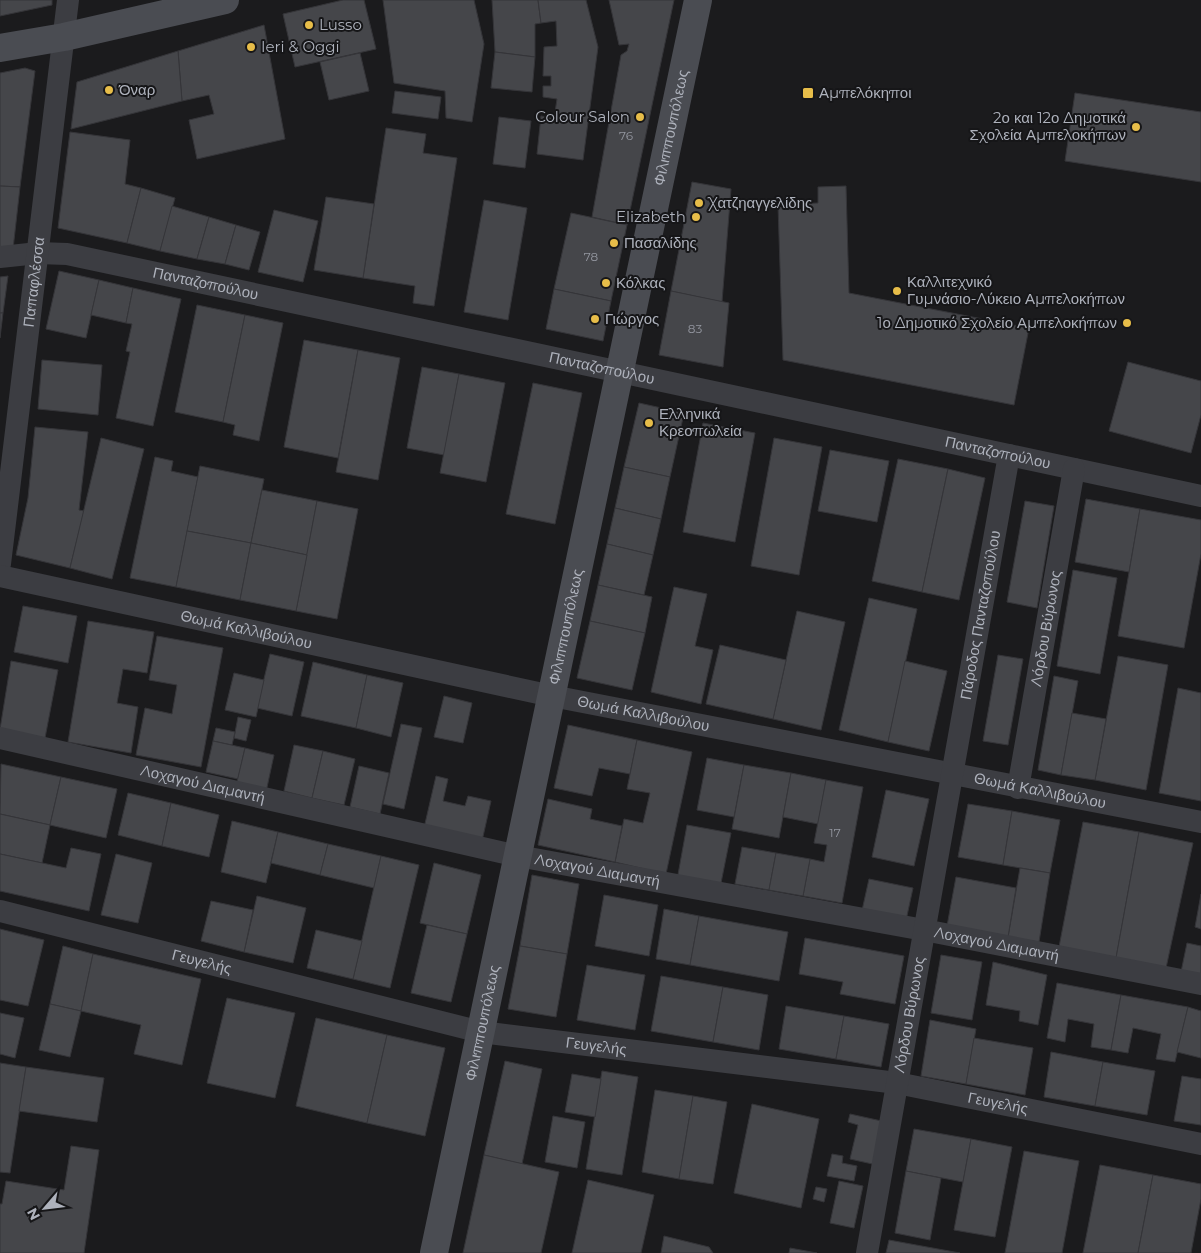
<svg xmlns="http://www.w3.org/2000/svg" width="1201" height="1253" font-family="Montserrat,sans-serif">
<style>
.building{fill:#45464a;stroke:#353539}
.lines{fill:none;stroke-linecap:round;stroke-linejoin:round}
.street{stroke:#3c3d42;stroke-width:22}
.secondary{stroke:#4a4c52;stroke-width:28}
.poi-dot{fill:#e7bd49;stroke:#161618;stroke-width:2}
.labels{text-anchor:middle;stroke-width:4;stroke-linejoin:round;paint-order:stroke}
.number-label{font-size:12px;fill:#9497a0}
.poi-label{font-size:15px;fill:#aeb2bc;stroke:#161618;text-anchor:start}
.street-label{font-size:15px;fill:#aeb2bc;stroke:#161618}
</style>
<rect width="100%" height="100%" fill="#1b1b1d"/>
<!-- building -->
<g class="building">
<polygon points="0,0 52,0 52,5 0,16"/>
<polygon points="343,0 364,0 376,49 295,67 283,14"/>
<polygon points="383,0 474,0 484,44 472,122 446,118 445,91 394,83"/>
<polygon points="492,0 538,0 541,23 535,24 535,57 495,52"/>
<polygon points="538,0 586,0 598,47 583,160 537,154 541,116 554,119 557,99 543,97 543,86 551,86 551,76 543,76 544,47 557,46 556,21 541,23"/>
<polygon points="609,0 674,0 627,225 592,217 621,55 627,51 629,44 619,45"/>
<polygon points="264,25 285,139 197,159 189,120 214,114 209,95 182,101 178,51"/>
<polygon points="178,51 182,101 71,129 77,82"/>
<polygon points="495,52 535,57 532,92 491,88"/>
<polygon points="360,53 369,91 329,100 320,62"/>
<polygon points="25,68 35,71 20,187 0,186 0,73"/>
<polygon points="395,91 441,97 438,119 392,113"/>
<polygon points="1075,93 1201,112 1201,182 1065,161"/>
<polygon points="499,117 531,121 525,168 493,164"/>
<polygon points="386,128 426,134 423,153 457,158 434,306 413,303 415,286 363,278"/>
<polygon points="70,132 130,140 125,184 141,188 127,243 58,228"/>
<polygon points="692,182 731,189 722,302 671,291"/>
<polygon points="0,186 20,187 13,249 0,250"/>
<polygon points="846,186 849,293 1029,328 1014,405 783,360 778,205 818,203 818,187"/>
<polygon points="141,188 175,198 160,251 127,243"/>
<polygon points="326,197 374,204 363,278 314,270"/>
<polygon points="484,200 527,208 508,320 464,312"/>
<polygon points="172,206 209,217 197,259 160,251"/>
<polygon points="274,210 318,221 303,282 258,272"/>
<polygon points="571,213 627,225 611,301 554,289"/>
<polygon points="209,217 236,225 225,264 197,259"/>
<polygon points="236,225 260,232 249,270 225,264"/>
<polygon points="59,271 99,280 86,338 46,329"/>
<polygon points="8,276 3,313 0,313 0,277"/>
<polygon points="99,280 133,288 126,323 91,315"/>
<polygon points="133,288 181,299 153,426 116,418 130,352 126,351 132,324 126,323"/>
<polygon points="554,289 611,301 603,341 546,329"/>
<polygon points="671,291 729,303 723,367 659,355"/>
<polygon points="197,305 245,315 223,422 175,412"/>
<polygon points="0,313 3,313 0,338"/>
<polygon points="245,315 283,323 259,441 233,435 235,425 223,422"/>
<polygon points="304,340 358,350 338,458 284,447"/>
<polygon points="358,350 400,358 378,480 336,472"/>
<polygon points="42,360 102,365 98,415 38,409"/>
<polygon points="1128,362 1201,381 1201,415 1191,453 1109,431"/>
<polygon points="422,367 459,374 444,455 407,448"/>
<polygon points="459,374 505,383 486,482 440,473"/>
<polygon points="533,383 582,393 555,524 506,514"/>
<polygon points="639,403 684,413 670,477 624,467"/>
<polygon points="703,423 755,433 735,542 683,532"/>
<polygon points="35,427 88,432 79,510 84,511 70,568 16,555 28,498"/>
<polygon points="101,438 144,449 112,579 70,568"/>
<polygon points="774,438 822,447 799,575 751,566"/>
<polygon points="830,450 889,461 877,522 818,511"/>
<polygon points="155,457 173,461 171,471 198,477 176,587 130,578"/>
<polygon points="898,459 948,469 922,592 872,581"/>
<polygon points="200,466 264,479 251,543 187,531"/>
<polygon points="624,467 670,477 661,519 615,508"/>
<polygon points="948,469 985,478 959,600 922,592"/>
<polygon points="262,490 317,501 307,555 251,543"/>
<polygon points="1086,499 1140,509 1129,572 1075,562"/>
<polygon points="317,501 358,509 337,619 296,611"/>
<polygon points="1025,501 1054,506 1037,608 1007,602"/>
<polygon points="615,508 661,519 653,555 607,544"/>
<polygon points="1140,509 1201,520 1201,554 1184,648 1118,636"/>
<polygon points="187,531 251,543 240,600 176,587"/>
<polygon points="251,543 307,555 296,611 240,600"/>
<polygon points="607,544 653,555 644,595 598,585"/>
<polygon points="1073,570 1117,578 1100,674 1057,666"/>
<polygon points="598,585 652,597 645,633 590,621"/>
<polygon points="674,587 707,594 695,646 713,650 701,704 651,692"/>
<polygon points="869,598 917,609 888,742 839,730"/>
<polygon points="23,606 77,616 68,663 14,652"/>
<polygon points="797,611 845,622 821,730 773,719"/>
<polygon points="88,621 154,632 147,673 123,669 117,703 138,707 131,753 68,742"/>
<polygon points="590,621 645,633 632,690 577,678"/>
<polygon points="157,636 223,648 201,767 136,755 145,708 172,714 177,685 149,680"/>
<polygon points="720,645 786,660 773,719 706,704"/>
<polygon points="270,654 304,662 292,716 257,708"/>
<polygon points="998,655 1023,659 1008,745 983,741"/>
<polygon points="1118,656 1168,665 1146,790 1095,780"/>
<polygon points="11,661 58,670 45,738 0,729"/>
<polygon points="905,661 947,671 929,751 888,742"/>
<polygon points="313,662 367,675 356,728 301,716"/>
<polygon points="234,673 264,680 256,717 225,710"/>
<polygon points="367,675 403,683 391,737 356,728"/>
<polygon points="1054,676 1078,681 1061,775 1038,770"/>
<polygon points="1178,688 1201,693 1201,801 1159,793"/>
<polygon points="444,696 472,703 463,743 434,737"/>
<polygon points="1072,713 1106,719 1095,780 1061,775"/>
<polygon points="238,717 251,720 246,741 234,738"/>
<polygon points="401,724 422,728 404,809 383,804"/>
<polygon points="568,725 637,740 630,774 599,768 592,796 554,788"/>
<polygon points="216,728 235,732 232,745 213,741"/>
<polygon points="637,740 692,752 666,874 615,862 624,819 643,823 650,793 627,789"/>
<polygon points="213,741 245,748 238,779 206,772"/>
<polygon points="294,745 323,751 312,798 284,791"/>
<polygon points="245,748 274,755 266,792 236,786"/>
<polygon points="323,751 355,759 344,805 312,798"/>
<polygon points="707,758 744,765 734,817 697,810"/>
<polygon points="1,764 61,777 50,825 0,814"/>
<polygon points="744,765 791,773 779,838 732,829"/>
<polygon points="359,766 389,773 380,814 350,807"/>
<polygon points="791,773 826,780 818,824 783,817"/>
<polygon points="436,776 448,779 443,801 465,806 468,796 491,801 482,841 424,828"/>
<polygon points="61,777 117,789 106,838 50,825"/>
<polygon points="826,780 863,787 842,903 803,896 810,859 824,862 827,845 814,843"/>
<polygon points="886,790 929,799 914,866 872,857"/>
<polygon points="128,793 171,803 162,846 118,835"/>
<polygon points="548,799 592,809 590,819 622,826 615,862 538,845"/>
<polygon points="171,803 219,815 209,857 162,846"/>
<polygon points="968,804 1012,811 1003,865 958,857"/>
<polygon points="1012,811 1060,820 1050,873 1003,865"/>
<polygon points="0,814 50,825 42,863 0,854"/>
<polygon points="232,821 278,832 266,883 221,872"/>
<polygon points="1083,822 1139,832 1116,958 1059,947"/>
<polygon points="687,825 731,833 720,888 677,880"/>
<polygon points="278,832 328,844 320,875 271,863"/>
<polygon points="1139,832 1193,843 1166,968 1116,958"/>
<polygon points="328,844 381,856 374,888 320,875"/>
<polygon points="742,847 776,853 769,890 735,884"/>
<polygon points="71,848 101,854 89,911 0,891 0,854 66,868"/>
<polygon points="776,853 810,859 803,896 769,890"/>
<polygon points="116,854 152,863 138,923 101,915"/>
<polygon points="381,856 419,865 390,988 353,979"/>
<polygon points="434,863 481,875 467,934 420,923"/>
<polygon points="1020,868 1050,873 1039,942 1008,937"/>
<polygon points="532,875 579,884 567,954 520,946"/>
<polygon points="956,877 1016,888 1008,937 947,926"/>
<polygon points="869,879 913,888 905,925 861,915"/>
<polygon points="1201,894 1201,929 1195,927"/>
<polygon points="604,895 658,905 649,956 595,946"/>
<polygon points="257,896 306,908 293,963 244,952"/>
<polygon points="211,901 253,910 244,952 201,941"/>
<polygon points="664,909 699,916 690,965 656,959"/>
<polygon points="699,916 788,932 779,981 690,965"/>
<polygon points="427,925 467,934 451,1002 411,993"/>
<polygon points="0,929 44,940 28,1006 0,1000"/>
<polygon points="316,930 362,941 353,979 307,968"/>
<polygon points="805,938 904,956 895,1004 840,994 843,982 799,974"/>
<polygon points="1187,943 1201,946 1201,976 1181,972"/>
<polygon points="63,946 93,954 81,1011 50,1004"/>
<polygon points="520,946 567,954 556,1017 508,1009"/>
<polygon points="93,954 201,979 182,1065 134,1054 141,1025 81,1011"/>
<polygon points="941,955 982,962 972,1020 931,1013"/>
<polygon points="993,962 1047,975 1038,1025 1019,1021 1020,1011 986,1005"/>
<polygon points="587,965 645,975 635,1030 577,1020"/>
<polygon points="661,976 723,987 713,1042 651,1031"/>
<polygon points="1057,983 1121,995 1111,1050 1091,1047 1094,1024 1068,1019 1065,1042 1047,1038"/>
<polygon points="723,987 768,995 759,1050 713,1042"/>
<polygon points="1121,995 1188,1007 1175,1062 1156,1059 1161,1034 1133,1028 1128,1053 1111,1050"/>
<polygon points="227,998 295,1013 275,1098 207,1083"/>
<polygon points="50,1004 81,1011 70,1057 39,1050"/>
<polygon points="786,1006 844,1016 836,1059 779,1049"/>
<polygon points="1188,1007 1201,1011 1201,1058 1177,1052"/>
<polygon points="0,1013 24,1018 15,1058 0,1054"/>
<polygon points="844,1016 889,1024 881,1067 836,1059"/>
<polygon points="316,1018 387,1035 367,1123 296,1106"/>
<polygon points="930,1020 976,1029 966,1084 921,1076"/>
<polygon points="387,1035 445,1048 425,1136 367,1123"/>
<polygon points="974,1038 1033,1048 1025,1095 966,1084"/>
<polygon points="1051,1052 1103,1062 1095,1106 1044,1097"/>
<polygon points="505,1061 542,1069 522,1164 484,1155"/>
<polygon points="1103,1062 1155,1071 1147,1115 1095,1106"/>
<polygon points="0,1063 26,1067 10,1173 0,1172"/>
<polygon points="26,1067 104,1078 97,1122 19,1111"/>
<polygon points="602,1071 638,1077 622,1175 586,1169"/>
<polygon points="572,1074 601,1079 595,1117 565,1112"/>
<polygon points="1182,1076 1201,1079 1201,1125 1174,1121"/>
<polygon points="655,1090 693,1096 679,1179 642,1172"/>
<polygon points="693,1096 727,1102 713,1184 679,1179"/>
<polygon points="752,1104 819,1119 801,1208 734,1193"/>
<polygon points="850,1114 886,1122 877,1165 850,1159 858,1125 848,1122"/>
<polygon points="553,1116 585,1122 577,1168 545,1162"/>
<polygon points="914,1129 971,1139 963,1182 906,1171"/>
<polygon points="971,1139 1012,1147 995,1237 954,1230"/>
<polygon points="71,1146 99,1150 84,1253 0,1253 0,1204 2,1204 6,1181 64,1190"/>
<polygon points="1024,1151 1079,1161 1062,1253 1005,1253"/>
<polygon points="832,1154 843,1156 842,1163 857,1166 854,1181 827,1176"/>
<polygon points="484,1155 559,1172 541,1253 463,1253"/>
<polygon points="1100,1165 1153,1175 1138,1253 1083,1253"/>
<polygon points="906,1171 941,1178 930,1240 895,1233"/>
<polygon points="1153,1175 1201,1184 1201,1199 1191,1253 1138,1253"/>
<polygon points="588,1180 654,1195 641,1253 572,1253"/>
<polygon points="839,1181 863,1186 854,1228 830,1223"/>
<polygon points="816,1187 827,1189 824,1202 813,1199"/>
<polygon points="664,1236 709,1247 713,1253 661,1253"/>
<polygon points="889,1240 960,1253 886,1253"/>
<polygon points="790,1248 817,1253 789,1253"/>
</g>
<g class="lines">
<!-- street -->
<g class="street">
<path id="s1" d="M 0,257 L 38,253 L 67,254 L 1201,496"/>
<path id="s2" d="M 0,564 L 68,0"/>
<path id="s3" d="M 0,576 L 552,696 L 1201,822"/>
<path id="s4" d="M 0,738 L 518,856 L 924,930 L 1201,984"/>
<path id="s5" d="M 1018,788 L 1074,469"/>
<path id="s6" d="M 0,911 L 481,1032 L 897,1083 L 1201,1144"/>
<path id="s7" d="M 867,1253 L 1009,455"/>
</g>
<!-- secondary -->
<g class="secondary">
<polyline points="0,48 64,37 225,0"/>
<path id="s8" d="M 434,1253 L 698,0"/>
</g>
</g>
<!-- markers -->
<g class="poi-dot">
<circle cx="309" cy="25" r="5"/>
<circle cx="251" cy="47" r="5"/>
<circle cx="109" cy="90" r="5"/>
<rect x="802" y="87" width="12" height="12" rx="2.5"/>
<circle cx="640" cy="117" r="5"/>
<circle cx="1136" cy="127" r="5"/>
<circle cx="699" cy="203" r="5"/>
<circle cx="696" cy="217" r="5"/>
<circle cx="614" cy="243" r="5"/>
<circle cx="606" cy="283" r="5"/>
<circle cx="897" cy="291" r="5"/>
<circle cx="595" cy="319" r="5"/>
<circle cx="1127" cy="323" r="5"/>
<circle cx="649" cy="423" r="5"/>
</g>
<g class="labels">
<!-- number labels -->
<g class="number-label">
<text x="626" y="140">76</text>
<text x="591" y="261">78</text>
<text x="695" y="333">83</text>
<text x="835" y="837">17</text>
</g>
<!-- poi labels -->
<g class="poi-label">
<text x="319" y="30">Lusso</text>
<text x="261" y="52">Ieri &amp; Oggi</text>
<text x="119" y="95">Όναρ</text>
<text x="819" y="98">Αμπελόκηποι</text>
<text x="630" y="122" text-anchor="end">Colour Salon</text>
<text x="1126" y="123" text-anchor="end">2ο και 12ο Δημοτικά<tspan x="1126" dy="17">Σχολεία Αμπελοκήπων</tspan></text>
<text x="709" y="208">Χατζηαγγελίδης</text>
<text x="686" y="222" text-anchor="end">Elizabeth</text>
<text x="624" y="248">Πασαλίδης</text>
<text x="907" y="287">Καλλιτεχνικό<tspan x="907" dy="17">Γυμνάσιο-Λύκειο Αμπελοκήπων</tspan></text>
<text x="616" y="288">Κόλκας</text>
<text x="605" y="324">Γιώργος</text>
<text x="1117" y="328" text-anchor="end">1ο Δημοτικό Σχολείο Αμπελοκήπων</text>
<text x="659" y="419">Ελληνικά<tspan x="659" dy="17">Κρεοπωλεία</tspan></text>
</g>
<!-- street labels -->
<g class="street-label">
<text dy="5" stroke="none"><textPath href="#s8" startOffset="1150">Φιλιππουπόλεως</textPath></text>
<text dy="5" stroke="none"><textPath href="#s2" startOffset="284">Παπαφλέσσα</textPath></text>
<text dy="5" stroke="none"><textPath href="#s1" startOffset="209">Πανταζοπούλου</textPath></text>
<text dy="5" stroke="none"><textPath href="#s1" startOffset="614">Πανταζοπούλου</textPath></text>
<text dy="5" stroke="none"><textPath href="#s1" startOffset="1019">Πανταζοπούλου</textPath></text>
<text dy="5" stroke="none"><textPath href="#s7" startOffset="648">Πάροδος Πανταζοπούλου</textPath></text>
<text dy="5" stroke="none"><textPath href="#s8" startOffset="640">Φιλιππουπόλεως</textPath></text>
<text dy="5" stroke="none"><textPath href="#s5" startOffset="162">Λόρδου Βύρωνος</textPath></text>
<text dy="5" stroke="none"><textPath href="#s3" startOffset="252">Θωμά Καλλιβούλου</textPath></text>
<text dy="5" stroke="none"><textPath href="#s3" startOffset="658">Θωμά Καλλιβούλου</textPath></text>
<text dy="5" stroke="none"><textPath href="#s4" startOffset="208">Λοχαγού Διαμαντή</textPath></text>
<text dy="5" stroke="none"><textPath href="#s3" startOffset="1062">Θωμά Καλλιβούλου</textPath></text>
<text dy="5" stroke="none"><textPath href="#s4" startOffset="612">Λοχαγού Διαμαντή</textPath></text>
<text dy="5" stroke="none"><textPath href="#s4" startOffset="1018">Λοχαγού Διαμαντή</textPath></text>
<text dy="5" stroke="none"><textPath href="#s6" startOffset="208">Γευγελής</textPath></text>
<text dy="5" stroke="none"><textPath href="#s7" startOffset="242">Λόρδου Βύρωνος</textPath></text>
<text dy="5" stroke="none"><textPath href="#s8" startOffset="235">Φιλιππουπόλεως</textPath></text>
<text dy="5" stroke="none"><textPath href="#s6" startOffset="612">Γευγελής</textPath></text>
<text dy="5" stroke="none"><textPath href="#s6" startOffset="1018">Γευγελής</textPath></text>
</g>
</g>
<!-- north arrow -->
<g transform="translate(45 1208) rotate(242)" stroke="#161618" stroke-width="4" paint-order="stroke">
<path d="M0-4L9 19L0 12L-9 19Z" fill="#aeb2bc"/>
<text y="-8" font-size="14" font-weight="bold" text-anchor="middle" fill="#aeb2bc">N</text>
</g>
</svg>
